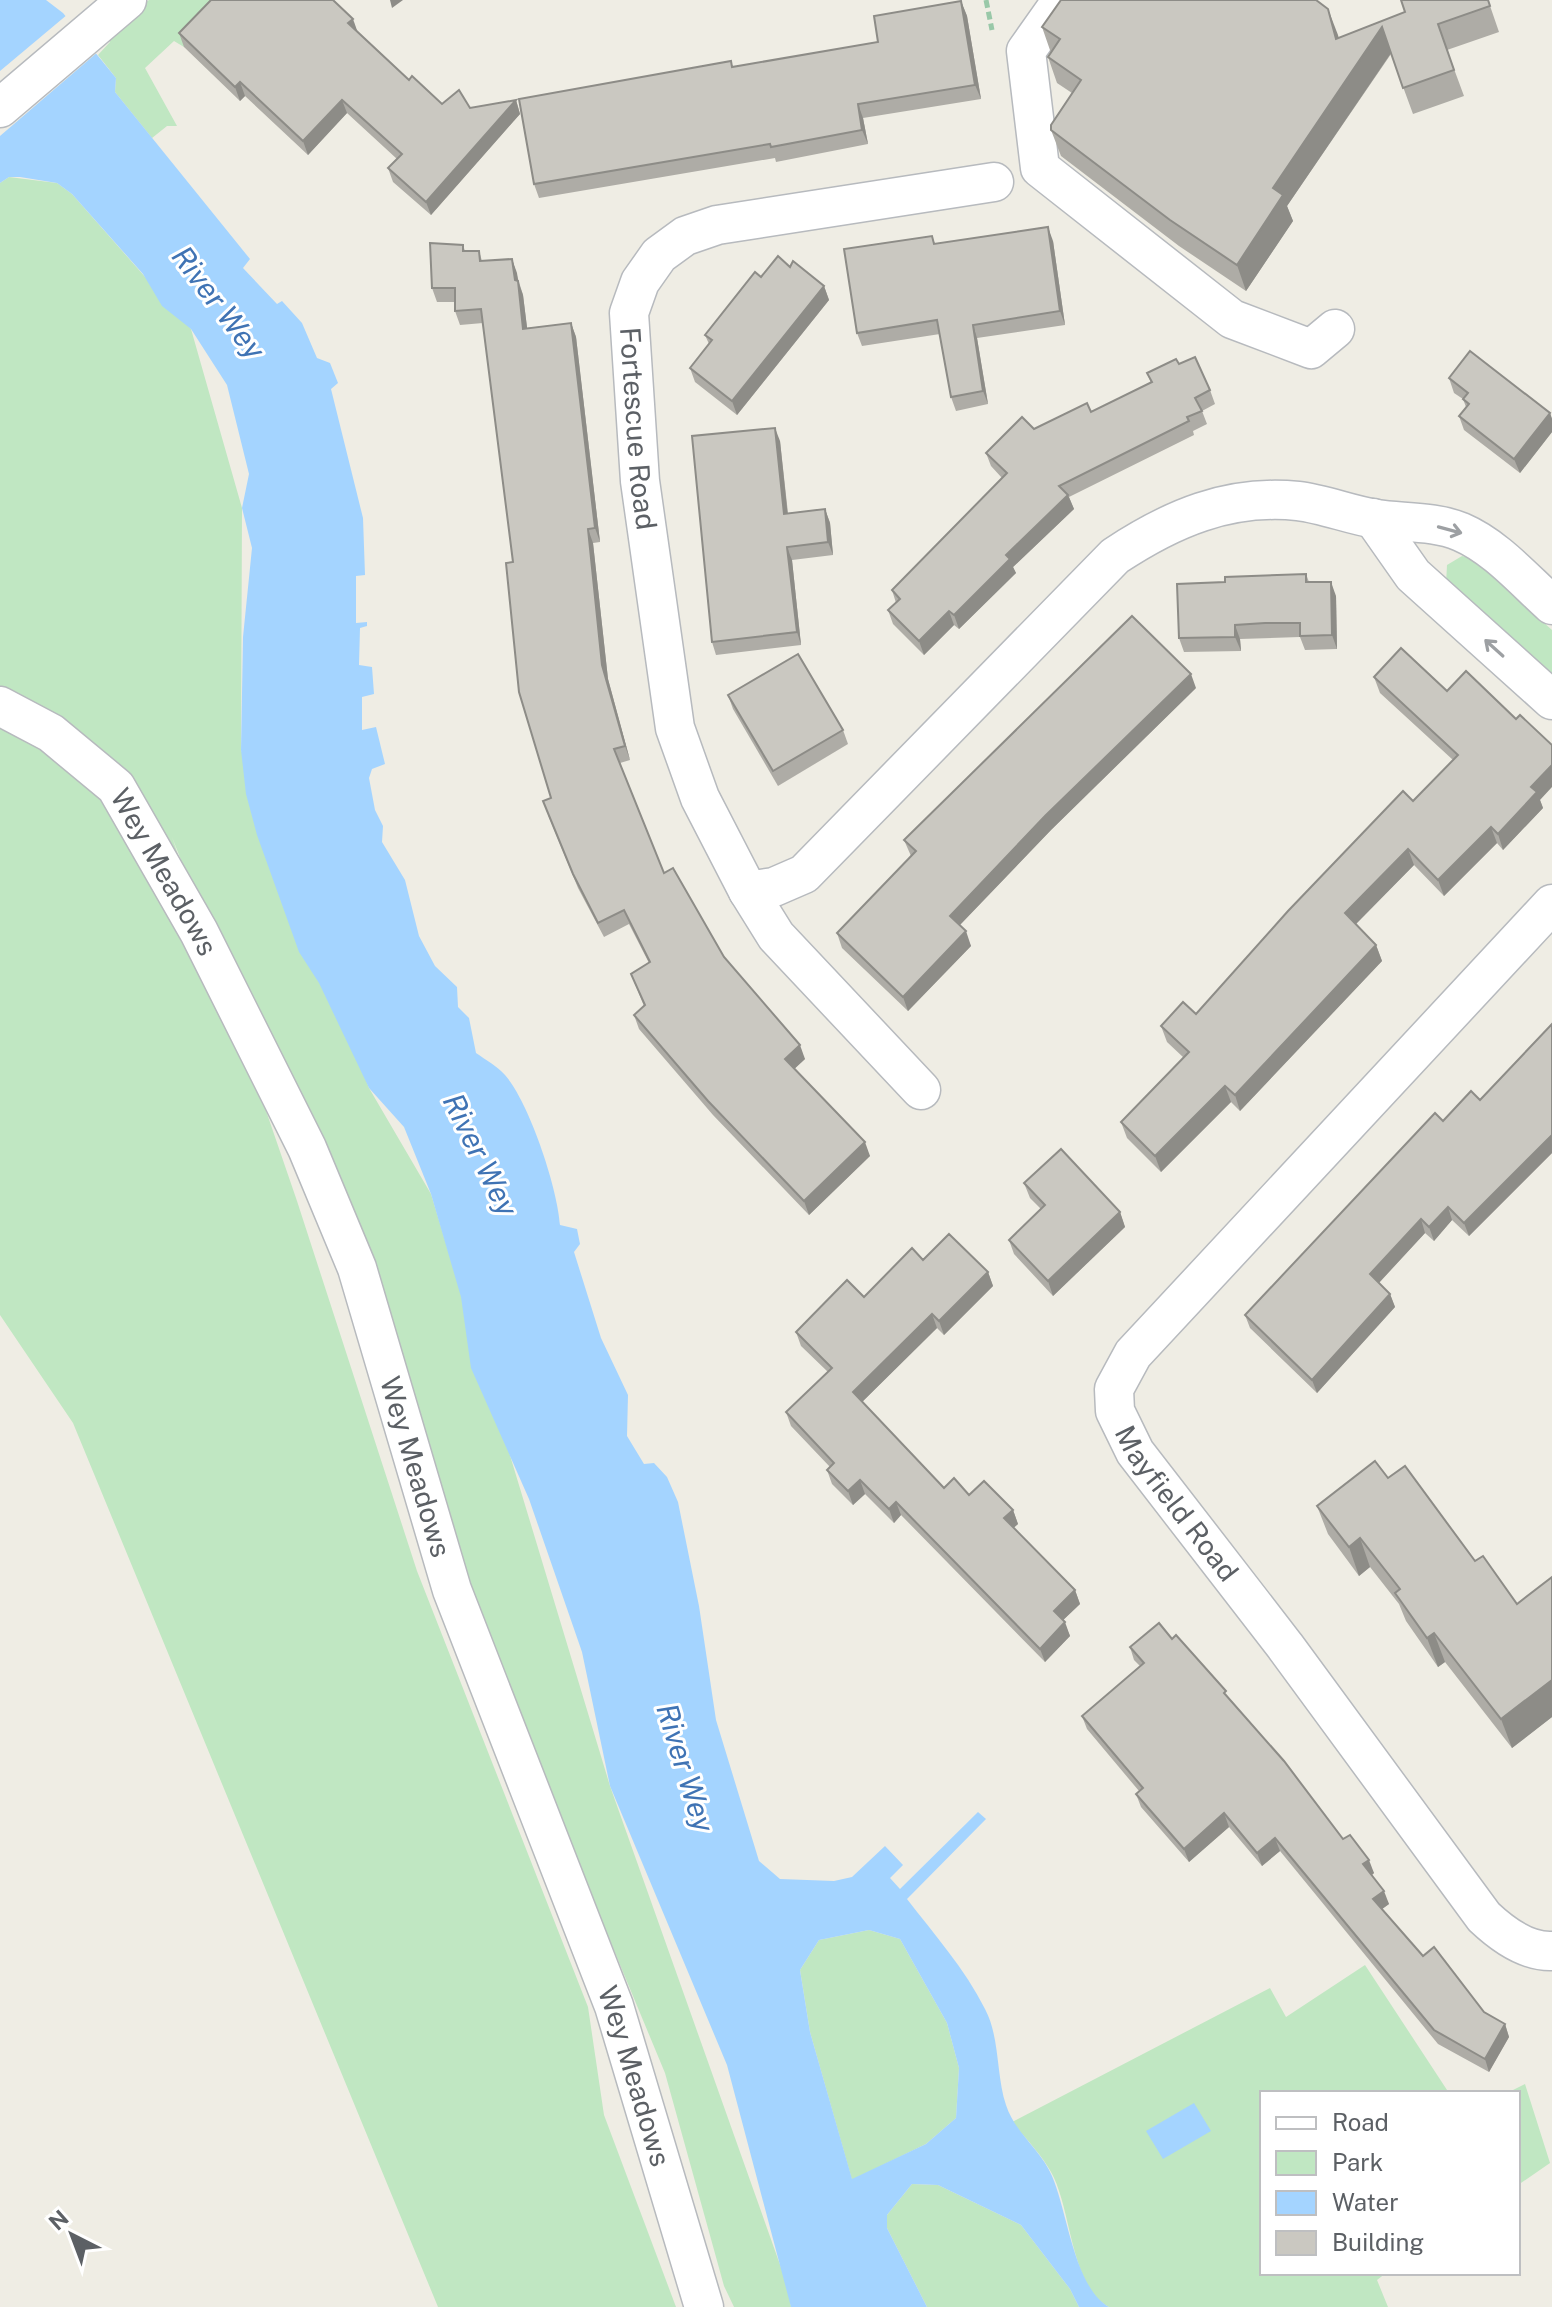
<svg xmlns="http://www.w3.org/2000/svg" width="1552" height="2307" font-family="'Public Sans',sans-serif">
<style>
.green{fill:#c0e7c2}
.water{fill:#a4d4ff;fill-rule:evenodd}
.pier{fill:#efede4}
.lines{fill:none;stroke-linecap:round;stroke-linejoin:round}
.minor-casing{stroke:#b7babe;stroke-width:41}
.path{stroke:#99c8a8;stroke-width:5;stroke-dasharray:8 4;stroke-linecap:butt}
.minor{stroke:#fff;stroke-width:38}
.wall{fill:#aeaca6}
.shaded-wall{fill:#8d8c87}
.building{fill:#cac8c1;stroke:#8d8c87;stroke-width:2}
.oneway{stroke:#9da0a3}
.labels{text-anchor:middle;stroke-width:6;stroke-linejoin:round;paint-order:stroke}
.street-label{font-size:28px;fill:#5c6065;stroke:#fff}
.water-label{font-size:30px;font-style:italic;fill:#3f73b4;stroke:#fff}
</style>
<rect width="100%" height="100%" fill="#efede4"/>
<!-- green -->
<g class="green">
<polygon points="149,0 229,0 184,47 174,41 145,68 177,126 167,126 152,138 115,92 116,78 98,55 110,42 104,34"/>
<polygon points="9,177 57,183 72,194 191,329 242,508 241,750 369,1088 431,1194 610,1786 789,2290 791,2307 734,2307 724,2286 665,2073 475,1616 172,837 297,1201 417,1571 588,2007 604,2115 676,2307 438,2307 73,1423 0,1315 0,183"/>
<polygon points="1462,556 1473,559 1552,630 1552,682 1446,585 1447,565"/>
<polygon points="869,1930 900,1939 947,2023 959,2068 956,2118 926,2144 852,2180 810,2032 800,1970 819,1940"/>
<path d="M 1365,1965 L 1449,2093 L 1262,2093 L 1262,2273 L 1386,2273 L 1377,2280 L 1388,2307 L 1109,2307 C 1070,2287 1072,2209 1051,2172 C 1041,2154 1025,2138 1012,2122 L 1270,1988 L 1286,2017 Z"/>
<polygon points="1525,2084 1550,2163 1518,2185 1518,2093 1507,2093"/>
<polygon points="912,2184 938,2185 1021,2225 1070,2289 1079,2307 927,2307 887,2228 887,2215"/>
</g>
<!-- water -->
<g class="water">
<path d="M 0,0 L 46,0 L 63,13 L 116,78 L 115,92 L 250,259 L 243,268 L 277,304 L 282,301 L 302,323 L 317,358 L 330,363 L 338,383 L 331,389 L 363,518 L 365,575 L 356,576 L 356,623 L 367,622 L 367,626 L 360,628 L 359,665 L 372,667 L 374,694 L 362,697 L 362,730 L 376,727 L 385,764 L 372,769 L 369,778 L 375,810 L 383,826 L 382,842 L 405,880 L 419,936 L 435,966 L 457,987 L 458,1007 L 469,1018 L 476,1053 C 486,1060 497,1066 505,1075 C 529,1102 558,1189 560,1225 L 577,1229 L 580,1244 L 574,1252 L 601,1338 L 628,1395 L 627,1436 L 644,1464 L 654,1463 L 667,1477 L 678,1502 L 699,1606 L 716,1720 L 759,1861 L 780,1879 L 834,1881 L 852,1877 L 885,1846 L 903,1865 L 890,1878 L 900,1889 L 978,1812 L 986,1819 L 907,1899 C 934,1934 965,1969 985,2009 C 1000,2037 996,2075 1006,2105 C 1015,2133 1041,2150 1052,2176 C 1068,2213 1074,2287 1109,2307 L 1079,2307 L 1070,2289 L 1021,2225 L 938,2185 L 912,2184 L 887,2215 L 887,2228 L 927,2307 L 791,2307 L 727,2065 L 610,1786 L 582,1652 L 529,1499 L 471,1368 L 461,1297 L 431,1194 L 404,1127 L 369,1088 L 319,983 L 299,952 L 257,835 L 246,794 L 241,750 L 243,637 L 252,548 L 242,508 L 249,474 L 227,385 L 191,329 L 162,306 L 143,274 L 72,194 L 57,183 L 20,177 L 9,177 L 0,183 ZM 869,1930 L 900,1939 L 947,2023 L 959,2068 L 956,2118 L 926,2144 L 852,2179 L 810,2032 L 800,1970 L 819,1940 Z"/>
<polygon points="1194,2103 1211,2131 1163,2159 1146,2131"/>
</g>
<!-- pier -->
<polygon class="pier" points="68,14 99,51 0,136 0,71"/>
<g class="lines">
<defs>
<g id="minor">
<polyline points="1062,0 1026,51 1040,168 1232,319 1311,349 1335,329"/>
<polyline points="0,108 127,0"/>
<path id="s1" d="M 994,182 L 717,225 L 685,236 L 659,255 L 640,282 L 629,313 L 640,481 L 675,728 L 700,798 L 748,891 L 774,887 L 804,874 L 1115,556 C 1171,519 1228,494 1298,501 C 1324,504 1350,515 1376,519 C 1403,523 1435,521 1461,532 C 1496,547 1524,580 1552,605"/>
<polyline points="1373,518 1413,575 1552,700"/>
<path id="s2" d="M 0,706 L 51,733 L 116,787 L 199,932 L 307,1148 L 357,1268 L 452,1590 L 614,2006 L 704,2307"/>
<polyline points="748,891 776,936 921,1090"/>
<path id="s3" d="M 1552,904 L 1133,1354 L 1114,1389 L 1115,1411 L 1135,1452 L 1285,1646 L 1484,1917 C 1502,1934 1526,1952 1552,1951"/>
</g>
</defs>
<!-- minor casing -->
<use href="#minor" class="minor-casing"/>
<!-- path -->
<polyline class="path" points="986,0 992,30"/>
<!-- minor -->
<use href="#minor" class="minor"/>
</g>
<!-- wall -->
<g class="wall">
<polygon points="1488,0 1499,32 1447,50 1464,96 1413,114 1391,54 1287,206 1293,221 1246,291 1179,246 1061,156 1051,130 1072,93 1057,83 1048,57 1051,53 1042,27 1339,38"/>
<polygon points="961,1 967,16 981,99 863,118 868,144 776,162 775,158 539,198 534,184 733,67 878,42"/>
<polygon points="357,31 409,80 442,104 470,108 516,100 520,114 431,215 393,182 388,168 397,159 347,113 308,155 245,96 240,101 184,47 179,33"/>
<polygon points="932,236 935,244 1053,241 1065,325 977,338 988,404 956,411 951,397 940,334 862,346 857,333"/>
<polygon points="463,245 465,251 479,251 482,261 512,259 523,295 527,328 571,323 576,337 600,542 593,543 608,679 630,760 620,763 664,873 724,957 805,1059 794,1069 870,1156 809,1215 713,1115 639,1029 634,1015 644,1006 631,974 649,963 629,924 604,937 578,888 548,815 551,798 513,562 483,323 460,325 455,311 455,302 437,302 432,288"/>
<polygon points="790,267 824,286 829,300 737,415 695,382 690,368 709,344 705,335 761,277"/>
<polygon points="1179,364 1210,390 1215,404 1202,411 1207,424 1193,431 1194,435 1069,497 1074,509 1013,567 1016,573 959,629 954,625 924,655 893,624 888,610 896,603 892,590 1002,478 991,466 986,453 1034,429 1091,412 1151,383 1147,373"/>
<polygon points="1449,378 1550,413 1552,419 1552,432 1520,473 1464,430 1459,416 1466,407 1463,399 1454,393"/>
<polygon points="780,441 788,513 825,509 830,523 833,555 792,560 801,645 716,655 712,642"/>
<polygon points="1306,574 1309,582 1336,596 1337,649 1305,650 1300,637 1240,639 1241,651 1184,652 1179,638"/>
<polygon points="1374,677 1540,800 1543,808 1503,850 1497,843 1444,896 1414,865 1356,924 1376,945 1382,961 1240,1111 1231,1102 1161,1172 1127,1138 1121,1122 1184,1058 1167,1042 1161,1026 1196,1014 1413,801 1453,760 1380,693"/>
<polygon points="1196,688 1051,830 960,925 971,946 908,1011 842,948 837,933 911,856 904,840"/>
<polygon points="728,695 843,730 848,744 778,786 733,709"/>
<polygon points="1552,1024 1552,1153 1469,1236 1452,1220 1434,1241 1425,1233 1379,1283 1390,1294 1395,1307 1317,1393 1250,1328 1245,1315 1443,1121 1480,1100"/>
<polygon points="1024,1183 1120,1212 1125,1227 1053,1296 1014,1254 1009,1240 1041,1209 1030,1198"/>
<polygon points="923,1260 988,1272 993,1286 944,1335 937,1328 862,1402 944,1488 969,1495 1013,1510 1018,1524 1013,1528 1075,1590 1080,1604 1063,1620 1070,1636 1045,1662 901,1515 894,1523 865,1494 853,1505 832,1484 827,1470 830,1467 791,1426 786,1412 828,1372 801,1346 796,1332 864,1297"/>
<polygon points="1388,1478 1475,1561 1517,1604 1552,1577 1552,1717 1512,1748 1445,1662 1438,1667 1406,1621 1399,1604 1370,1567 1359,1576 1328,1534 1317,1506"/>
<polygon points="1172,1639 1229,1699 1343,1839 1374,1873 1372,1875 1389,1904 1382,1909 1423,1956 1484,2012 1505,2024 1509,2037 1489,2072 1438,2044 1280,1851 1262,1866 1229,1827 1189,1862 1141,1807 1136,1794 1139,1791 1087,1729 1082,1716 1140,1666 1134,1660 1130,1647"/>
</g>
<!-- shaded-wall -->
<g class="shaded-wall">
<polygon points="390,0 403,0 392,8"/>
<polygon points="961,1 967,16 981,99 975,85"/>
<polygon points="1328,9 1338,35 1346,65 1336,39"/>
<polygon points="353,19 358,33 348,23"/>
<polygon points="1382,27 1391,53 1287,206 1293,221 1246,291 1237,265 1273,188"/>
<polygon points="240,82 245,96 240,101 235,87"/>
<polygon points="342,100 347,113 308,155 303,141"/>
<polygon points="516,100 520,114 431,215 426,202"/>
<polygon points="858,104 863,118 868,144 862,130"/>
<polygon points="1048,227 1053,241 1065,325 1060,311"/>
<polygon points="512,259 517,273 520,294 515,280"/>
<polygon points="518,281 523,295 529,343 523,329"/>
<polygon points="824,286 829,300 737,415 732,401"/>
<polygon points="571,323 576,337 600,542 595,528"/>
<polygon points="973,325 977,338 988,404 983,391"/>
<polygon points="1550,413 1552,419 1552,432 1520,473 1514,459"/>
<polygon points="775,428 780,441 789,527 784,514"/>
<polygon points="1068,495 1074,509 1013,567 1016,573 959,629 954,615 1006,555"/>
<polygon points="825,509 830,523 833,555 828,542"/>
<polygon points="588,529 593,543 608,679 630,760 625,746 602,665"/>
<polygon points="787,547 792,560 801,645 797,632"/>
<polygon points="1331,582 1336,596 1337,649 1332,635"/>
<polygon points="949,611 954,625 924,655 919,641"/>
<polygon points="1235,625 1240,639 1241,651 1235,637"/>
<polygon points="1191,674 1196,688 1051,830 955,930 950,916 1045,816"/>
<polygon points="1552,765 1552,787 1540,800 1543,808 1503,850 1498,834 1531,787"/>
<polygon points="1491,827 1497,843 1444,896 1438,880"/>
<polygon points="1408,849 1414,865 1351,929 1345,913"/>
<polygon points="966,931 971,946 908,1011 903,997"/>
<polygon points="1376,945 1382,961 1240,1111 1235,1095"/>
<polygon points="800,1045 805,1059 790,1073 785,1059"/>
<polygon points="1225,1086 1231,1102 1161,1172 1155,1156"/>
<polygon points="1552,1135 1552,1153 1469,1236 1464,1223"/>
<polygon points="865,1142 870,1156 809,1215 804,1201"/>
<polygon points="1448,1207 1452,1220 1434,1241 1429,1227"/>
<polygon points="1120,1212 1125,1227 1053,1296 1048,1281"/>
<polygon points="1421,1219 1425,1233 1375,1287 1370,1274"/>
<polygon points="988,1272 993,1286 944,1335 939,1321"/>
<polygon points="1390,1294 1395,1307 1317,1393 1312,1380"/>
<polygon points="932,1314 937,1328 858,1406 853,1392"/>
<polygon points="860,1480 865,1494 853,1505 848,1491"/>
<polygon points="896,1502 901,1515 894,1523 889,1509"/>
<polygon points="1013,1510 1018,1524 1009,1532 1004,1518"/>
<polygon points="1360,1538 1370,1567 1359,1576 1349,1547"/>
<polygon points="1075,1590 1080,1604 1059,1624 1054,1611"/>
<polygon points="1065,1622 1070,1636 1045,1662 1040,1649"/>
<polygon points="1434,1633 1445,1662 1438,1667 1427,1638"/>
<polygon points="1552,1680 1552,1717 1512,1748 1501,1719"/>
<polygon points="1224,1813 1229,1827 1189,1862 1184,1849"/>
<polygon points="1275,1838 1280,1851 1262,1866 1257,1853"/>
<polygon points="1369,1860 1374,1873 1368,1878 1363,1864"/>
<polygon points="1384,1891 1389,1904 1378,1912 1373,1899"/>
<polygon points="1505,2024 1509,2037 1489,2072 1485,2059"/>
</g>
<!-- building -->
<g class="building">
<polygon points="211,0 333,0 353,19 348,23 409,80 412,76 442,104 459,90 470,108 516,100 426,202 388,168 402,154 342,100 303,141 240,82 235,87 179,33"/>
<polygon points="1061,0 1316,0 1328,9 1336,39 1405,12 1401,0 1488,0 1490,6 1438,24 1454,70 1403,88 1382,27 1273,188 1283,195 1237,265 1170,220 1051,130 1051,125 1081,80 1048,57 1060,39 1042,27"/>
<polygon points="961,1 975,85 858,104 862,130 771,147 770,144 534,184 519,99 731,61 732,67 878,42 874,16"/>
<polygon points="1048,227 1060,311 973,325 983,391 951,397 937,320 857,333 844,249 932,236 934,244"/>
<polygon points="430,243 463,245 463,251 479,251 480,261 512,259 515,280 518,281 523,329 571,323 595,528 588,529 602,665 625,746 614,749 664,873 673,868 724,957 800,1045 785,1059 865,1142 804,1201 708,1101 634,1015 645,1005 631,974 650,962 624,910 598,923 573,874 543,801 551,798 519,692 506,563 513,562 481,309 455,311 455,288 432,288"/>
<polygon points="778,256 790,267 793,261 824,286 732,401 690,368 712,340 705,335 755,272 761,277"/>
<polygon points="1470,351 1550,413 1514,459 1459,416 1469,404 1463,399 1468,393 1449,378"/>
<polygon points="1195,357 1210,390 1195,398 1202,411 1187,417 1189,421 1059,486 1068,495 1006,555 1010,559 954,615 949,611 919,641 888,610 900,599 892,590 1007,473 986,453 1022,417 1034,429 1087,403 1091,412 1152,382 1147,373 1176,359 1179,364"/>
<polygon points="775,428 784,514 825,509 828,542 787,547 797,632 712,642 692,436"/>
<polygon points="1306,574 1306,582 1331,582 1332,635 1300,636 1300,623 1265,623 1235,625 1235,637 1179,638 1177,584 1225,582 1225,577"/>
<polygon points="1132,616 1191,674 1045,816 950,916 966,931 903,997 837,933 916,851 904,840"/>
<polygon points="1401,648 1447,691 1466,671 1516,719 1520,715 1552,745 1552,765 1531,787 1537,792 1498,834 1491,827 1438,880 1408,849 1345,913 1376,945 1235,1095 1225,1086 1155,1156 1121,1122 1189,1052 1161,1026 1183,1002 1196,1014 1288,911 1403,791 1413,801 1458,755 1374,677"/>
<polygon points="798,654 843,730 773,771 728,695"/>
<polygon points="1552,1024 1552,1135 1464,1223 1448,1207 1429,1227 1421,1219 1370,1274 1390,1294 1312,1380 1245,1315 1435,1113 1443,1121 1471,1091 1480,1100"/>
<polygon points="1061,1149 1120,1212 1048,1281 1009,1240 1045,1205 1024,1183"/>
<polygon points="949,1234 988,1272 939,1321 932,1314 853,1392 944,1488 954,1478 969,1495 984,1481 1013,1510 1004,1518 1075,1590 1054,1611 1065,1622 1040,1649 896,1502 889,1509 860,1480 848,1491 827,1470 834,1463 786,1412 832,1368 796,1332 847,1280 864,1297 912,1248 923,1260"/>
<polygon points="1375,1461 1388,1478 1405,1466 1475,1561 1483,1556 1517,1604 1552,1577 1552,1680 1501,1719 1434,1633 1427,1638 1395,1593 1400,1589 1360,1538 1349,1547 1317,1506"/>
<polygon points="1159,1623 1172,1639 1176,1635 1226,1691 1224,1693 1284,1761 1343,1839 1350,1835 1369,1860 1363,1864 1384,1891 1373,1899 1423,1956 1434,1947 1484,2012 1505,2024 1485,2059 1434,2030 1275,1838 1257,1853 1224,1813 1184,1849 1136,1794 1143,1788 1082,1716 1144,1663 1130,1647"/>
</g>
<!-- one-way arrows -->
<defs><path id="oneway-shaft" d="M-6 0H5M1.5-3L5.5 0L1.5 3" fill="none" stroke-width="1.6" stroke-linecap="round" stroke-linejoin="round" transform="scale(2)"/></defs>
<g class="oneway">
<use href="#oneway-shaft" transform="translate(1450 530) rotate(15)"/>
<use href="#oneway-shaft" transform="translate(1494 648) rotate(-138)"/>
</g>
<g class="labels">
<!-- street labels -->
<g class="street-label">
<text dy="10" stroke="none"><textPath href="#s1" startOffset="528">Fortescue Road</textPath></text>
<text dy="10" stroke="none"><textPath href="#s2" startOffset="240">Wey Meadows</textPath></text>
<text dy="10" stroke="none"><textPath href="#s2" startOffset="888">Wey Meadows</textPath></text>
<text dy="10" stroke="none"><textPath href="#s3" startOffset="788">Mayfield Road</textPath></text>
<text dy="10" stroke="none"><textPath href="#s2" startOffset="1536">Wey Meadows</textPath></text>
</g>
<!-- water labels -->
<g class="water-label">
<text transform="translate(218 303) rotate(53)" y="10">River Wey</text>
<text transform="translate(480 1155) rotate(64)" y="10">River Wey</text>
<text transform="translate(685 1768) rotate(73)" y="10">River Wey</text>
</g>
</g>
<!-- legend -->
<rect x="1260" y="2091" width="260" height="184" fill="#ffffff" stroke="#bebfc1" stroke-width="2"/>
<rect x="1276" y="2117" width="40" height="12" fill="#ffffff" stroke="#bebfc1" stroke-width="2"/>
<text x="1332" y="2131" font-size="24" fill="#5c6065">Road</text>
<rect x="1276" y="2151" width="40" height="24" fill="#c0e7c2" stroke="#bebfc1" stroke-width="2"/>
<text x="1332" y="2171" font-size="24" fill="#5c6065">Park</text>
<rect x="1276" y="2191" width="40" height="24" fill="#a4d4ff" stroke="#bebfc1" stroke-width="2"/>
<text x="1332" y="2211" font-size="24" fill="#5c6065">Water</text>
<rect x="1276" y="2231" width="40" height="24" fill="#cac8c1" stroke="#bebfc1" stroke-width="2"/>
<text x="1332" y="2251" font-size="24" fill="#5c6065">Building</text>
<!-- north arrow -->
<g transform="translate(72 2235) rotate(318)" stroke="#ffffff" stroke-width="6" paint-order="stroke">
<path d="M0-6L14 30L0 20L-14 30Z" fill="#5c6065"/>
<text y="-12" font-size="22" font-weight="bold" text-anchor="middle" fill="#5c6065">N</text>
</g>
</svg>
